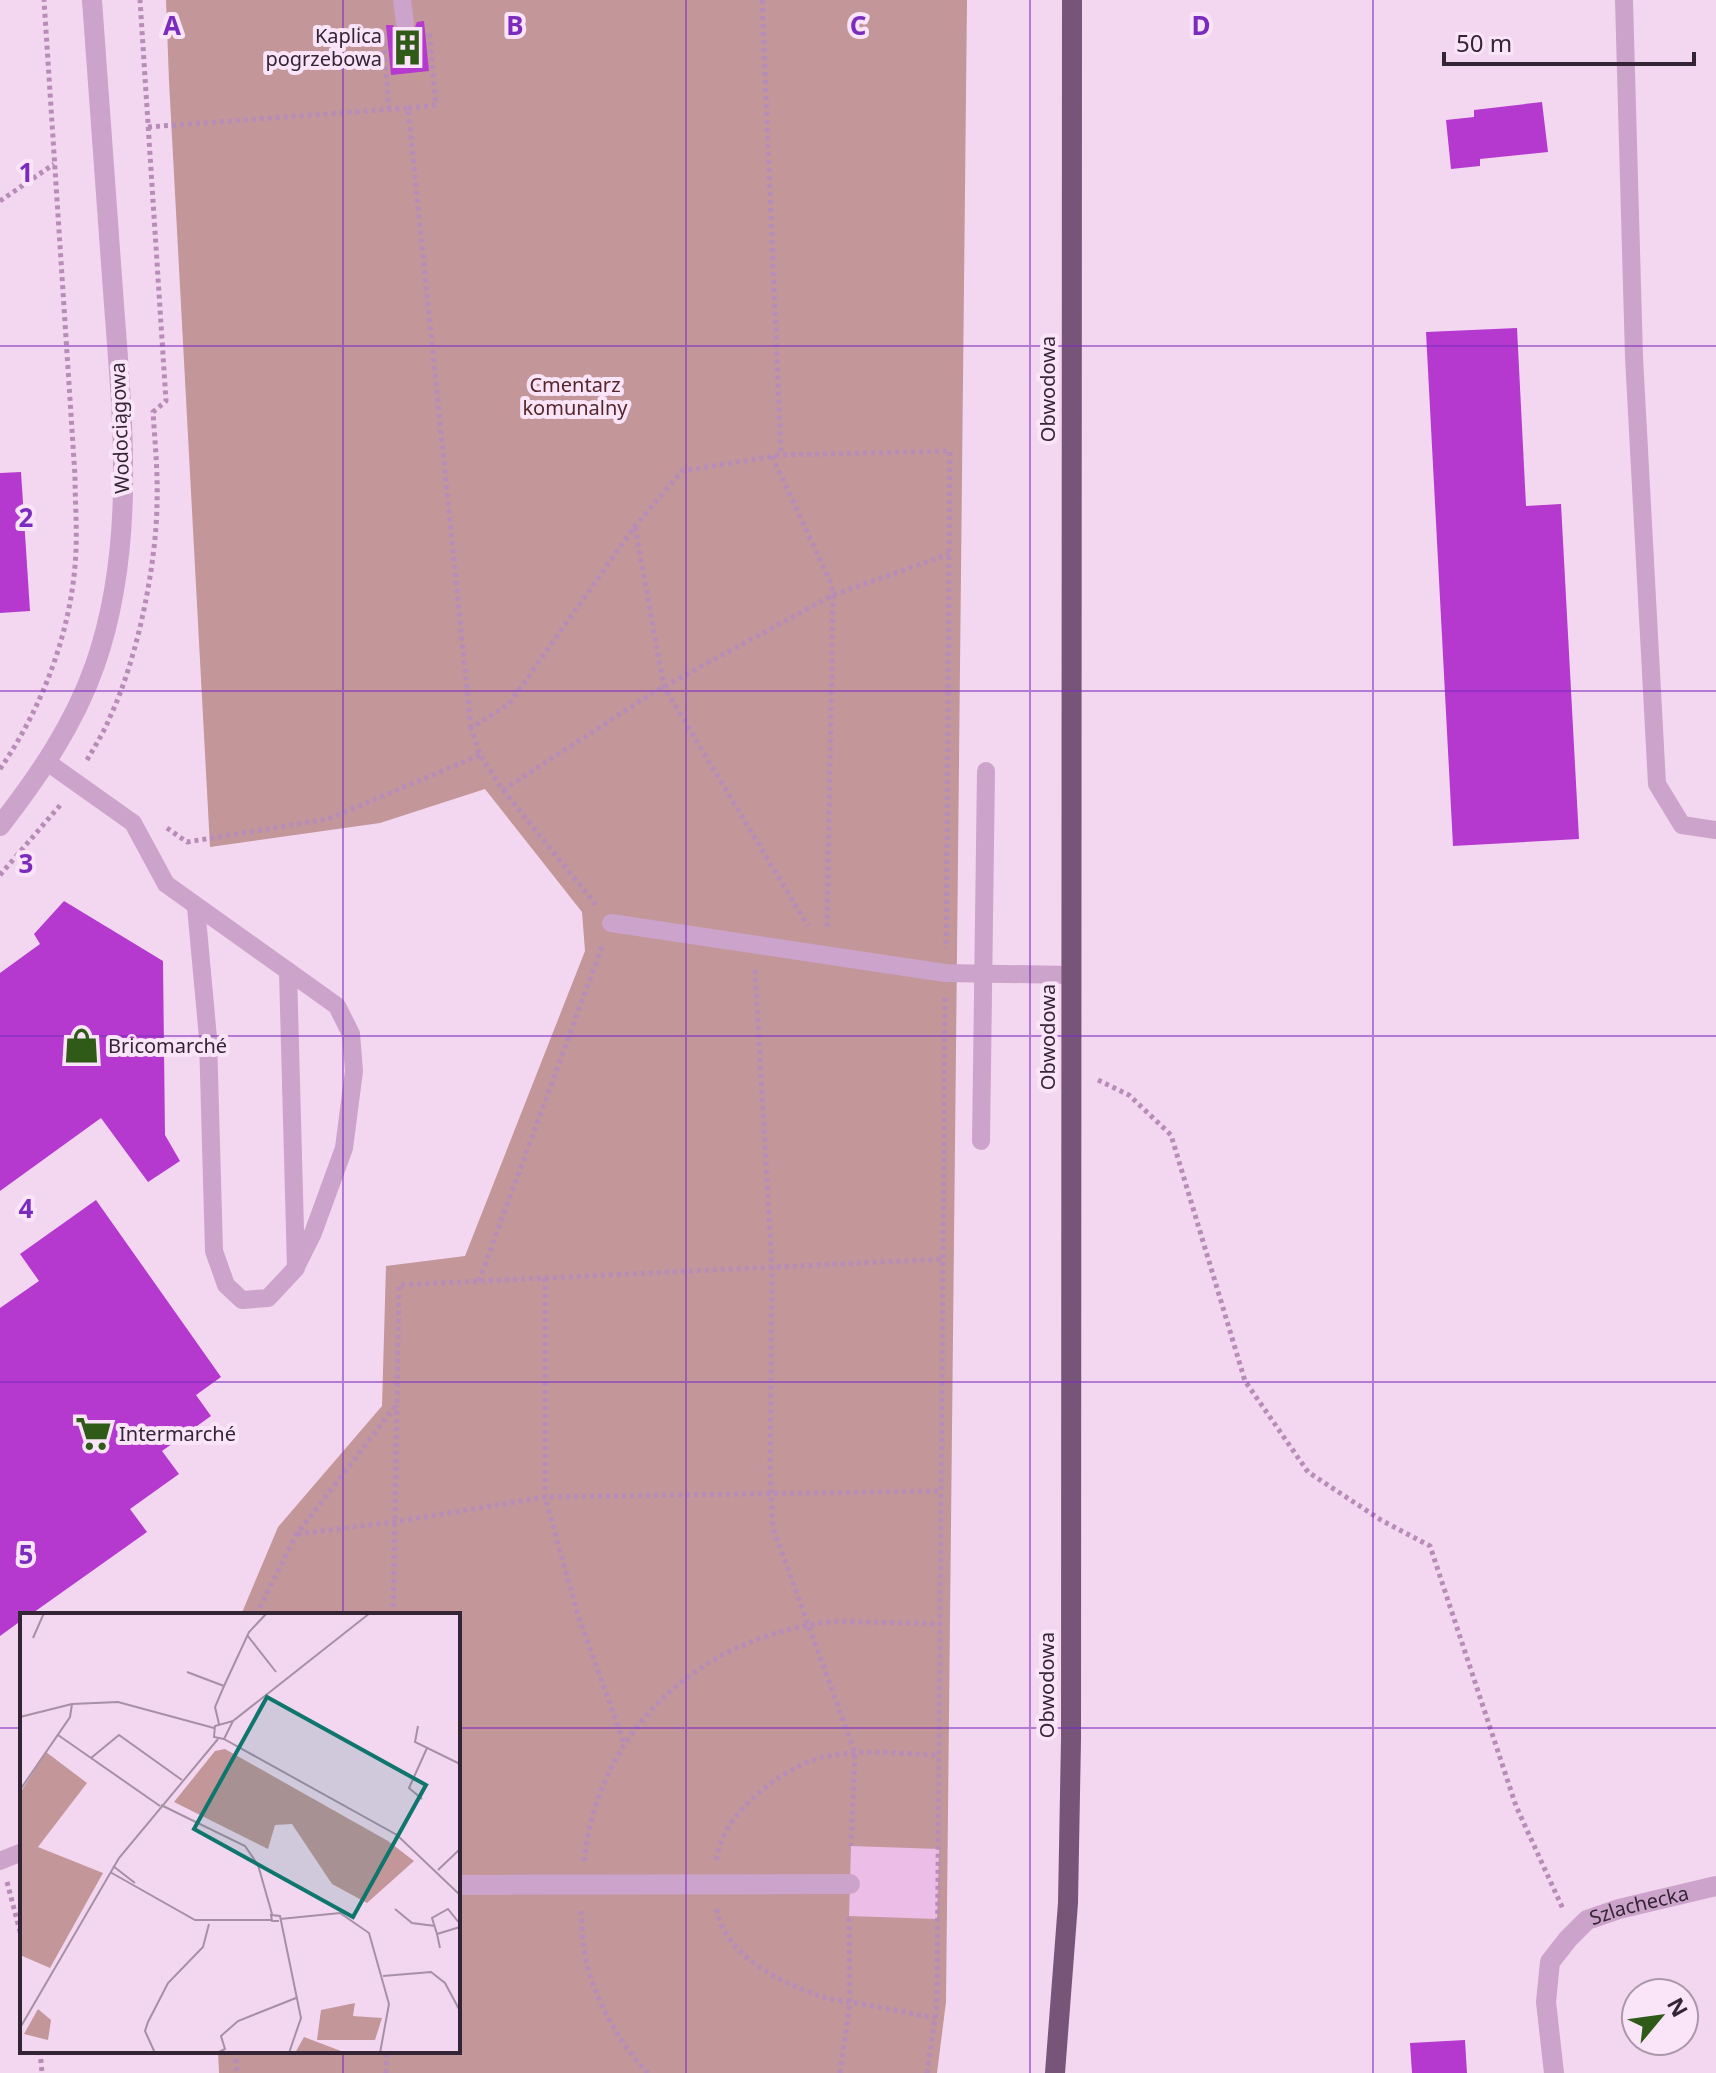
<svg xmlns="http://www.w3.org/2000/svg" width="1716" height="2073" font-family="'Noto Sans',sans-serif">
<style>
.green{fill:#c3969a}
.plaza{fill:#ecbde6}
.building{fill:#b539cf}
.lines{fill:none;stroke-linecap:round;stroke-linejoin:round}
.path{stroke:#b78db7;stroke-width:5;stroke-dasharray:4 4;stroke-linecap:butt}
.service{stroke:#cca3ca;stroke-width:18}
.pedestrian{stroke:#cca3ca;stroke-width:20}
.minor{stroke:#cca3ca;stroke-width:20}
.primary{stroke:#765579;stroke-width:20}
.grid{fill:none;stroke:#7b2cbf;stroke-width:2;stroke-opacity:0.55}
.labels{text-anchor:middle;stroke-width:8;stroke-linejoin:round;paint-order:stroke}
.poi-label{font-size:20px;fill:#342536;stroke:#fae4f8;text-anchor:start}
.park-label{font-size:20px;fill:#56272a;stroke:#fae4f8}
.street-label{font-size:20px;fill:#342536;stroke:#fae4f8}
.inset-road{fill:none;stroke:#a790a6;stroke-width:2}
.view{fill:#0f766e;fill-opacity:0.15;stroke:#0f766e;stroke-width:4}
.inset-edge{fill:none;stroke:#342536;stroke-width:4}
.grid-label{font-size:26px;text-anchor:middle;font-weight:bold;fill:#7b2cbf;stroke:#fae4f8;stroke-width:8;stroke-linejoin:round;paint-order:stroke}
</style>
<rect width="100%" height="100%" fill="#f3d7f0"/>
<!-- green -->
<polygon class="green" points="166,0 967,0 946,2002 937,2073 219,2073 218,2051 458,2051 458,1615 241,1615 278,1527 382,1406 386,1266 465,1256 585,951 582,912 485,789 380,823 210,847 169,81"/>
<!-- plaza -->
<polygon class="plaza" points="851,1846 939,1849 937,1919 849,1916"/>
<!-- building -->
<g class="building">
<polygon points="424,21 429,71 391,75 386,25 393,25 396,31 406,35 413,32 417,22"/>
<polygon points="1542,102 1548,152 1480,159 1480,166 1451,169 1446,120 1474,117 1474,110"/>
<polygon points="1517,328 1526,506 1561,504 1579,839 1453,846 1426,332"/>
<polygon points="21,472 30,611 0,613 0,473"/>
<polygon points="64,901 163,961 165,1135 180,1161 148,1182 101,1118 0,1191 0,973 40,944 34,934"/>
<polygon points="96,1200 221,1377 196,1395 211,1416 162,1451 179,1474 130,1509 147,1532 30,1615 22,1615 22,1620 0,1636 0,1308 39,1281 20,1254"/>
<polygon points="1465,2040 1467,2073 1412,2073 1410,2043"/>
</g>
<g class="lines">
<!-- path -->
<g class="path">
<polyline points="762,0 781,455"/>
<polyline points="383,34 389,109"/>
<polyline points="408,108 436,105 429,30"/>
<polyline points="148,127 408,108 471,728"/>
<polyline points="0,201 54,164"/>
<polyline points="772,456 830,581 833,595 827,931"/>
<polyline points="635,527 664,687 808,926"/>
<path d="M 87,760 C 95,746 104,732 110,717 C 137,660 156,567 157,504 C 158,473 155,443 153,412 L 166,401 L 140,0"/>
<path d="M 0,769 C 44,705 73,627 76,550 C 77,525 75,500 75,476 L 44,0"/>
<polyline points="503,790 654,692 833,595 949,554"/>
<polyline points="167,828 187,842 328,819 480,755"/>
<polyline points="0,875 62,803"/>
<polyline points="596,905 503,790 480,755 471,728 509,704 635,526 682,471 781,455 950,451 946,949"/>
<polyline points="755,970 772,1267 770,1472 773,1528 855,1753 851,1846"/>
<polyline points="1098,1080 1129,1095 1171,1135 1245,1381 1308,1472 1381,1520 1430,1546 1516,1806 1563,1909"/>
<polyline points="545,1278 545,1497 578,1615 624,1743"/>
<polyline points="479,1281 603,944"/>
<polyline points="297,1534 394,1522 545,1497 941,1491"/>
<polyline points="256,1615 296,1535 397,1404 399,1285 943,1259"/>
<polyline points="393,1615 397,1405"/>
<path d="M 716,1860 C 719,1850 721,1839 726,1831 C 745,1798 791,1763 828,1756 C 865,1749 903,1754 939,1755"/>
<path d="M 584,1861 C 598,1729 700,1637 830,1622 C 842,1621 855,1622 867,1622 C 891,1623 916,1623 940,1624"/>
<polyline points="7,1882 22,1939"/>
<path d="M 717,1909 C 724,1955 781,1983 820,1996 C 832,2000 845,2001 857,2003 C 883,2008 909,2013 935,2018"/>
<path d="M 581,1911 C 582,1926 582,1942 585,1956 C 594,1998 618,2042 648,2073"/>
<polyline points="40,2051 42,2073"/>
<polyline points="235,2051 237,2073"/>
<polyline points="386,2073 387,2051"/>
<polyline points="840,2073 850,2002 849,1916"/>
<polyline points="927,2073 937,2004 945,995"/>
</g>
<!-- service -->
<g class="service">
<polyline points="402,0 405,23"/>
<polyline points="1624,0 1634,357 1657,784 1682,825 1716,830"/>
<polyline points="47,762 133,823 166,884 337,1006 351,1034 354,1071 344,1148 313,1233 297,1265"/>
<polyline points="196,907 208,1038 214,1251 226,1285 242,1300 268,1298 296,1268 288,971"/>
<polyline points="611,923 945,973 1072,975"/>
<polyline points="981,1141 986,771"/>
<polyline points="0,1861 22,1852"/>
</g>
<!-- pedestrian -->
<polyline class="pedestrian" points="458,1885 850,1884"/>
<!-- minor -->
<g class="minor">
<path d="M 0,826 C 38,777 74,725 95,665 C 137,545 122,415 113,291 C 106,194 99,97 92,0"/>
<path id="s1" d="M 1554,2073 L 1546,2002 L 1550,1962 L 1568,1939 L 1587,1920 L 1619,1909 L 1716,1886"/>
</g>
<!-- primary -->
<polyline class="primary" points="1055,2073 1068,1903 1071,1739 1072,0"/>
</g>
<!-- grid -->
<path class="grid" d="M 343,0 L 343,1615M 686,0 L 686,2073M 1030,0 L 1030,2073M 1373,0 L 1373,2073M 0,346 L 1716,346M 0,691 L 1716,691M 0,1036 L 1716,1036M 0,1382 L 1716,1382M 0,1728 L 22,1728M 458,1728 L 1716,1728M 343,2051 L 343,2073"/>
<!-- icons -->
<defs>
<symbol id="building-bare" viewBox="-9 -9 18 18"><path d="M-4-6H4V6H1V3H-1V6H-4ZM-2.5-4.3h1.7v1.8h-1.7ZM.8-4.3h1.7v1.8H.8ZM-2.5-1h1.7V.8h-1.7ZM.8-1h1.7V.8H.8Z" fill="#2f5a18" stroke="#fae4f8" stroke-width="2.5" paint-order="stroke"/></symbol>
<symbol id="shop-bare" viewBox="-9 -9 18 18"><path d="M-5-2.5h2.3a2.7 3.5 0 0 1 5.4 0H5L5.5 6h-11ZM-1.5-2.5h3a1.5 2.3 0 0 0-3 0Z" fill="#2f5a18" stroke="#fae4f8" stroke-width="2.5" paint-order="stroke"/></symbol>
<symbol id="supermarket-bare" viewBox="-9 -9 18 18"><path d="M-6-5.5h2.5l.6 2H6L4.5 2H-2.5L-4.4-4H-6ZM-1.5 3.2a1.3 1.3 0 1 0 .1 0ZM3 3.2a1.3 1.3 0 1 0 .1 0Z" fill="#2f5a18" stroke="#fae4f8" stroke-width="2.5" paint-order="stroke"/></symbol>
</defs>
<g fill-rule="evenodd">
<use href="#building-bare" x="382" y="22" width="51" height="51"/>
<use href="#shop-bare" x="56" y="1020" width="51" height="51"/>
<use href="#supermarket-bare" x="68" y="1408" width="51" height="51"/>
</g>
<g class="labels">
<!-- poi labels -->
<g class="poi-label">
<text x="382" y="43" text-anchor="end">Kaplica<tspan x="382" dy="23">pogrzebowa</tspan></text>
<text x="108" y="1053">Bricomarché</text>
<text x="119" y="1441">Intermarché</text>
</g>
<!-- park labels -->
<g class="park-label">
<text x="575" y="392">Cmentarz<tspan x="575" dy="23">komunalny</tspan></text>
</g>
<!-- street labels -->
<g class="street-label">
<text transform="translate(1048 389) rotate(-90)" y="7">Obwodowa</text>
<text transform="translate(120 428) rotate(-92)" y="7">Wodociągowa</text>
<text transform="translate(1048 1037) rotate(-90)" y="7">Obwodowa</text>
<text transform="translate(1047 1685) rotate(-90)" y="7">Obwodowa</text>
<text dy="7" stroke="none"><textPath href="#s1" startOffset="222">Szlachecka</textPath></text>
</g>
</g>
<!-- overview -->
<g transform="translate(20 1613)">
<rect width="440" height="440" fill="#f3d7f0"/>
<path d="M 205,136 L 368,228 L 394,248 L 347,290 L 312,271 L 272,211 L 255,212 L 248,236 L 154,189 L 195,138 ZM 26,139 L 67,170 L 18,234 L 83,260 L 30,355 L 0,342 L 0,180 ZM 335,390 L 333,403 L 362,405 L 355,427 L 297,427 L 301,397 ZM 18,396 L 31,407 L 28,427 L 4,421 ZM 284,424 L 321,438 L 275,440 Z" fill="#c3969a"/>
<path class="inset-road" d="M 227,22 L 256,59M 13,25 L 24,0M 167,59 L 204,73M 0,104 L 52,91 L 98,89 L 194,115M 213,108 L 195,113 L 194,124 L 204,126 L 213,108 L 350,0M 199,111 L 195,94 L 204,73 L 229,19 L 247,0M 398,113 L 395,129 L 440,151M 38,122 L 140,193M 204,126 L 377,222 L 440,282M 71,145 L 99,122 L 162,167M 0,177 L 50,104 L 52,91M 402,186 L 389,175 L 407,135M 141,192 L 225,233 L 238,252 L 252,301M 93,253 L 115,270M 418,257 L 440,236M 90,259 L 175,307 L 252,307M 375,296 L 392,310 L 415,313M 260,306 L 320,300 L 349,320 L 369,391 L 360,440M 259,308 L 252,308 L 251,302 L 260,303 L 281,405 L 269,440M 417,321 L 412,305 L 428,296 L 440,311M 420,335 L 417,321 L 440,314M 363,363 L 411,359 L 425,370 L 440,398M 0,415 L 99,245 L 198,126M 135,440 L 125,418 L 128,409 L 148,370 L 183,334 L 189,311M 197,440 L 205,436 L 201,423 L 218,408 L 276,385"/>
<path class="view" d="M 247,84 L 406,172 L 333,304 L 174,216 Z"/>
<rect width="440" height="440" class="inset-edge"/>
</g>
<g class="grid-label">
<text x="172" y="35">A</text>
<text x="515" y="35">B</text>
<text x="858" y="35">C</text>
<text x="1201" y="35">D</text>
<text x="26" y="182">1</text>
<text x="26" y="527">2</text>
<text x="26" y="873">3</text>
<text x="26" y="1218">4</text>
<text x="26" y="1564">5</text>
</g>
<!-- north arrow -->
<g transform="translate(1660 2017) rotate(61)"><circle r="38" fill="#fae4f8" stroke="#ab98aa" stroke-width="2"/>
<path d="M0-6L14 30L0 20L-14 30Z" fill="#2f5a18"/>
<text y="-12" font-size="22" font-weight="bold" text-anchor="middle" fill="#342536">N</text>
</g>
<!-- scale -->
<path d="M1444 52v12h250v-12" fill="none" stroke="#342536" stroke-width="4"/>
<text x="1456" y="52" font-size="24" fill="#342536" stroke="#fae4f8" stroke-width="6" paint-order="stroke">50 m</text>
</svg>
